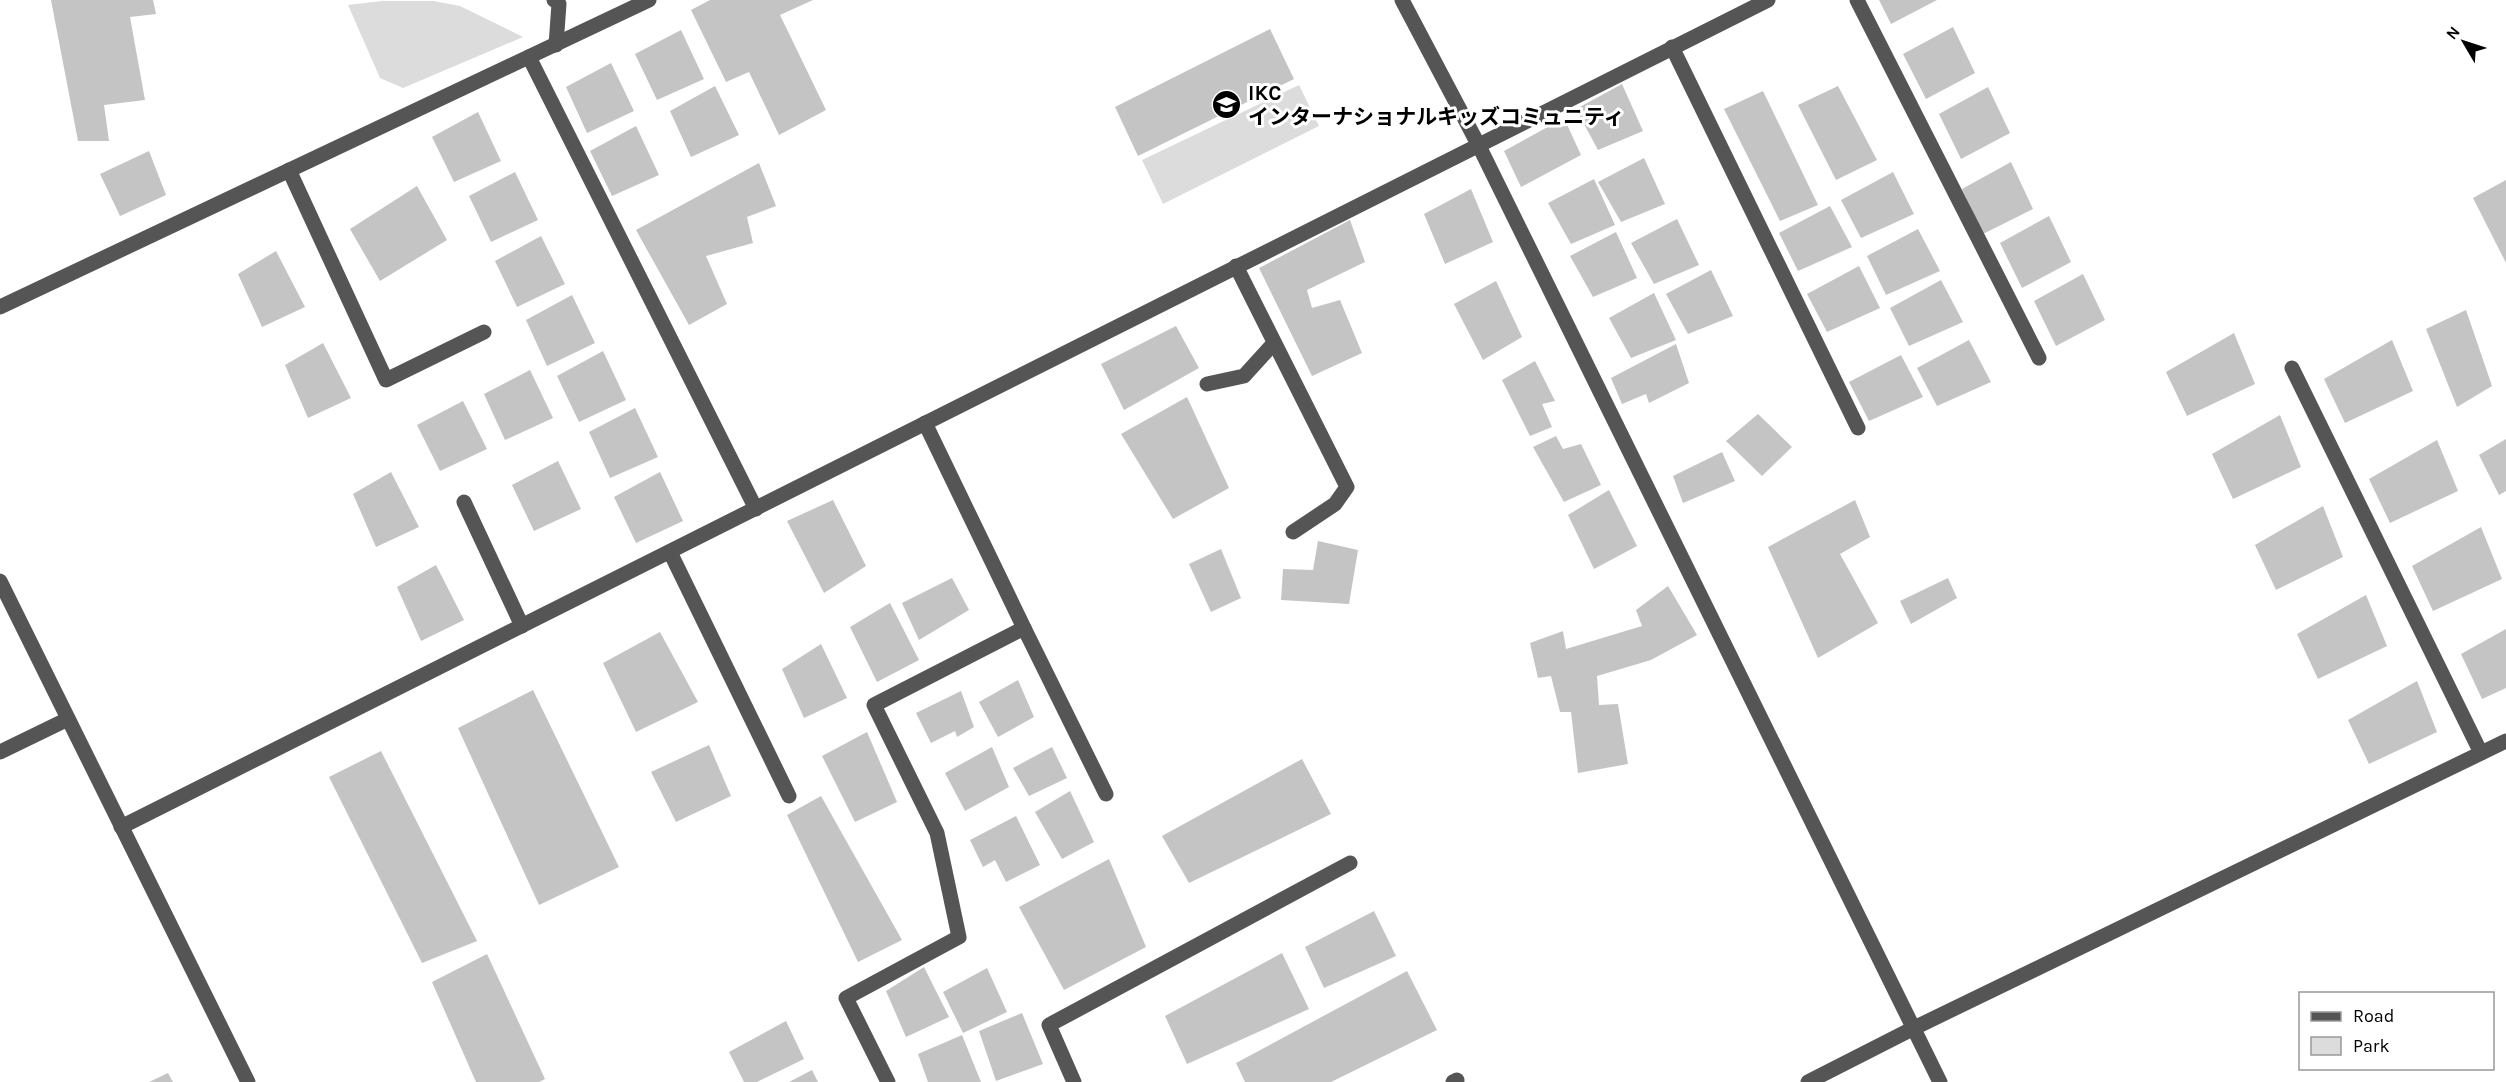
<svg xmlns="http://www.w3.org/2000/svg" width="2506" height="1082" font-family="Karla,'Noto Sans JP',sans-serif">
<style>
.green{fill:#dcdcdc}
.building{fill:#c4c4c4}
.lines{fill:none;stroke-linecap:round;stroke-linejoin:round}
.minor{stroke:#555;stroke-width:15}
.labels{text-anchor:middle;stroke-width:6;stroke-linejoin:round;paint-order:stroke}
.poi-label{font-size:21px;font-weight:bold;fill:#000;stroke:#fff;text-anchor:start}
</style>
<rect width="100%" height="100%" fill="#fff"/>
<!-- green -->
<g class="green">
<polygon points="382,1 434,1 460,6 523,37 403,88 380,78 348,5"/>
<polygon points="1299,85 1319,126 1163,204 1142,160"/>
</g>
<!-- building -->
<g class="building">
<polygon points="51,0 153,0 156,14 130,17 145,100 104,105 109,141 78,141"/>
<polygon points="710,0 813,0 780,15 826,110 779,135 749,72 726,82 691,10"/>
<polygon points="1879,0 1937,0 1891,24"/>
<polygon points="1953,27 1975,73 1926,99 1903,54"/>
<polygon points="1270,29 1294,79 1138,156 1115,107"/>
<polygon points="681,30 704,79 657,100 635,54"/>
<polygon points="611,63 634,111 587,133 566,87"/>
<polygon points="1622,84 1643,131 1598,150 1576,109"/>
<polygon points="715,86 739,135 691,157 670,111"/>
<polygon points="1838,86 1877,160 1836,180 1798,105"/>
<polygon points="1988,87 2010,133 1961,159 1939,114"/>
<polygon points="1763,91 1818,205 1780,221 1724,109"/>
<polygon points="478,112 501,161 454,182 432,137"/>
<polygon points="1564,118 1581,155 1521,187 1504,151"/>
<polygon points="636,126 659,175 612,196 590,151"/>
<polygon points="149,151 166,195 120,216 100,174"/>
<polygon points="1644,158 1665,204 1621,222 1598,182"/>
<polygon points="2011,162 2033,209 1983,234 1962,189"/>
<polygon points="759,163 776,206 747,217 753,243 706,256 727,304 689,325 636,230"/>
<polygon points="515,172 538,220 491,242 469,196"/>
<polygon points="1893,172 1914,214 1861,238 1841,200"/>
<polygon points="1594,179 1615,225 1571,244 1548,203"/>
<polygon points="2506,180 2506,263 2473,198"/>
<polygon points="417,186 447,240 380,281 350,229"/>
<polygon points="1471,189 1493,242 1445,264 1424,214"/>
<polygon points="1830,206 1852,247 1798,271 1779,233"/>
<polygon points="2049,216 2071,262 2022,288 2000,243"/>
<polygon points="1677,219 1699,265 1654,284 1631,243"/>
<polygon points="1350,220 1365,262 1307,290 1312,308 1340,300 1362,353 1312,376 1259,268"/>
<polygon points="1918,229 1940,271 1886,295 1867,256"/>
<polygon points="1616,232 1637,278 1593,297 1570,256"/>
<polygon points="541,236 565,284 517,307 495,261"/>
<polygon points="276,251 305,307 262,327 238,274"/>
<polygon points="1859,266 1880,308 1827,332 1807,294"/>
<polygon points="1711,270 1733,316 1688,334 1666,294"/>
<polygon points="2083,274 2105,320 2056,346 2034,301"/>
<polygon points="1941,280 1963,322 1909,346 1890,308"/>
<polygon points="1496,281 1522,337 1483,360 1454,304"/>
<polygon points="1654,293 1676,340 1631,358 1609,318"/>
<polygon points="572,295 595,343 547,366 526,320"/>
<polygon points="2466,310 2492,386 2457,407 2426,329"/>
<polygon points="1176,326 1199,368 1124,410 1101,364"/>
<polygon points="2234,333 2255,384 2187,416 2166,372"/>
<polygon points="1969,340 1991,382 1937,406 1917,368"/>
<polygon points="2392,340 2413,391 2345,423 2324,379"/>
<polygon points="323,343 351,398 308,418 285,365"/>
<polygon points="1676,344 1689,383 1649,403 1646,394 1622,404 1611,378"/>
<polygon points="603,351 626,400 579,422 557,376"/>
<polygon points="1901,355 1923,397 1869,421 1849,382"/>
<polygon points="1535,361 1555,401 1542,404 1552,427 1530,436 1502,380"/>
<polygon points="530,370 553,418 505,440 484,394"/>
<polygon points="1187,397 1229,488 1173,519 1121,434"/>
<polygon points="463,401 487,449 440,471 417,425"/>
<polygon points="635,408 658,457 610,478 589,432"/>
<polygon points="1758,414 1792,447 1762,476 1726,441"/>
<polygon points="2280,415 2301,467 2233,499 2212,454"/>
<polygon points="1556,436 1563,449 1581,444 1601,485 1564,502 1533,447"/>
<polygon points="2506,439 2506,491 2499,495 2479,455"/>
<polygon points="2437,440 2458,491 2390,523 2369,479"/>
<polygon points="1722,452 1735,481 1683,503 1673,476"/>
<polygon points="558,461 581,509 534,531 512,485"/>
<polygon points="391,472 419,527 376,547 353,494"/>
<polygon points="660,472 683,521 636,543 614,497"/>
<polygon points="1609,490 1637,546 1594,569 1568,515"/>
<polygon points="833,500 866,566 824,593 787,521"/>
<polygon points="1855,500 1870,537 1840,554 1878,623 1818,658 1768,547"/>
<polygon points="2323,506 2343,557 2276,590 2255,545"/>
<polygon points="2481,527 2502,579 2433,611 2412,566"/>
<polygon points="1318,541 1358,550 1349,604 1281,600 1283,569 1313,570"/>
<polygon points="1221,549 1241,598 1211,612 1189,564"/>
<polygon points="436,565 464,620 421,641 397,587"/>
<polygon points="952,578 969,610 919,640 902,603"/>
<polygon points="1948,578 1957,598 1911,624 1900,601"/>
<polygon points="1668,586 1697,635 1651,660 1597,676 1599,705 1618,704 1628,764 1578,773 1571,712 1560,712 1551,676 1538,678 1530,643 1563,631 1566,649 1642,626 1636,610"/>
<polygon points="2366,595 2387,646 2318,679 2297,634"/>
<polygon points="890,603 919,660 877,682 850,627"/>
<polygon points="2506,629 2506,688 2482,699 2461,654"/>
<polygon points="660,632 698,702 636,732 603,663"/>
<polygon points="821,644 847,698 804,718 782,669"/>
<polygon points="1018,680 1034,717 998,737 979,702"/>
<polygon points="2417,681 2437,732 2369,764 2348,720"/>
<polygon points="533,690 619,867 539,905 458,728"/>
<polygon points="961,691 974,727 957,737 955,731 931,743 916,713"/>
<polygon points="867,732 897,802 855,822 822,756"/>
<polygon points="709,745 731,796 676,822 651,772"/>
<polygon points="992,747 1009,787 965,811 945,773"/>
<polygon points="1052,747 1067,778 1029,796 1013,768"/>
<polygon points="381,751 477,941 422,963 329,777"/>
<polygon points="1302,759 1331,814 1189,883 1162,836"/>
<polygon points="1070,791 1094,842 1062,859 1035,812"/>
<polygon points="821,796 902,940 858,962 787,815"/>
<polygon points="1016,816 1040,865 1006,882 995,860 983,867 970,840"/>
<polygon points="1109,859 1146,947 1064,990 1019,907"/>
<polygon points="1374,911 1396,956 1324,988 1305,947"/>
<polygon points="1282,953 1309,1009 1187,1064 1165,1016"/>
<polygon points="487,954 545,1079 539,1082 476,1082 432,982"/>
<polygon points="924,967 949,1017 906,1037 886,991"/>
<polygon points="987,968 1007,1012 963,1033 943,992"/>
<polygon points="1407,971 1437,1030 1331,1082 1245,1082 1236,1063"/>
<polygon points="1022,1013 1043,1064 996,1081 979,1031"/>
<polygon points="786,1021 804,1059 757,1082 744,1082 729,1052"/>
<polygon points="962,1035 981,1082 928,1082 918,1054"/>
<polygon points="812,1070 818,1082 789,1082"/>
<polygon points="168,1073 173,1082 149,1082"/>
</g>
<g class="lines">
<!-- minor -->
<g class="minor">
<polyline points="554,0 559,4 556,45"/>
<polyline points="1402,0 1479,146 1940,1082"/>
<polyline points="1857,0 2039,358"/>
<polyline points="1672,47 1858,428"/>
<polyline points="529,57 756,509"/>
<polyline points="289,170 386,380 484,332"/>
<polyline points="1236,266 1347,487 1335,504 1293,532"/>
<polyline points="0,307 649,0"/>
<polyline points="2292,368 2481,753"/>
<polyline points="1207,384 1244,376 1274,343"/>
<polyline points="464,502 522,626"/>
<polyline points="670,552 789,796"/>
<polyline points="0,581 248,1082"/>
<polyline points="1024,628 1106,794"/>
<polyline points="0,752 68,719"/>
<polyline points="121,827 1768,0"/>
<polyline points="888,1082 846,998 959,937 937,833 874,705 1024,628 925,423"/>
<polyline points="1074,1082 1049,1025 1350,863"/>
<polyline points="1453,1082 1457,1080"/>
<polyline points="1808,1082 1912,1029 2506,741"/>
</g>
</g>
<!-- icons -->
<defs>
<symbol id="school-disc" viewBox="-11 -11 22 22"><circle r="9.5" fill="#000" stroke="#fff"/><path d="M0-5L7-2L0 1L-7-2ZM-4 1L0 2.5L4 1V4Q0 6-4 4Z" fill="#fff"/></symbol>
</defs>
<g fill-rule="evenodd">
<use href="#school-disc" x="1210" y="88" width="33" height="33"/>
</g>
<g class="labels">
<!-- poi labels -->
<g class="poi-label">
<text x="1248" y="100">IKC<tspan x="1248" dy="24">インターナショナルキッズコミュニティ</tspan></text>
</g>
</g>
<!-- legend -->
<rect x="2299" y="992" width="195" height="78" fill="#ffffff" stroke="#999999" stroke-width="1.5"/>
<rect x="2311" y="1012" width="30" height="9" fill="#555555" stroke="#999999" stroke-width="1.5"/>
<text x="2353" y="1022" font-size="18" fill="#000000">Road</text>
<rect x="2311" y="1037" width="30" height="18" fill="#dcdcdc" stroke="#999999" stroke-width="1.5"/>
<text x="2353" y="1052" font-size="18" fill="#000000">Park</text>
<!-- north arrow -->
<g transform="translate(2464 42) rotate(309)" stroke="#ffffff" stroke-width="4.5" paint-order="stroke">
<path d="M0-4.5L10 22L0 15L-10 22Z" fill="#000000"/>
<text y="-9" font-size="16" font-weight="bold" text-anchor="middle" fill="#000000">N</text>
</g>
</svg>
